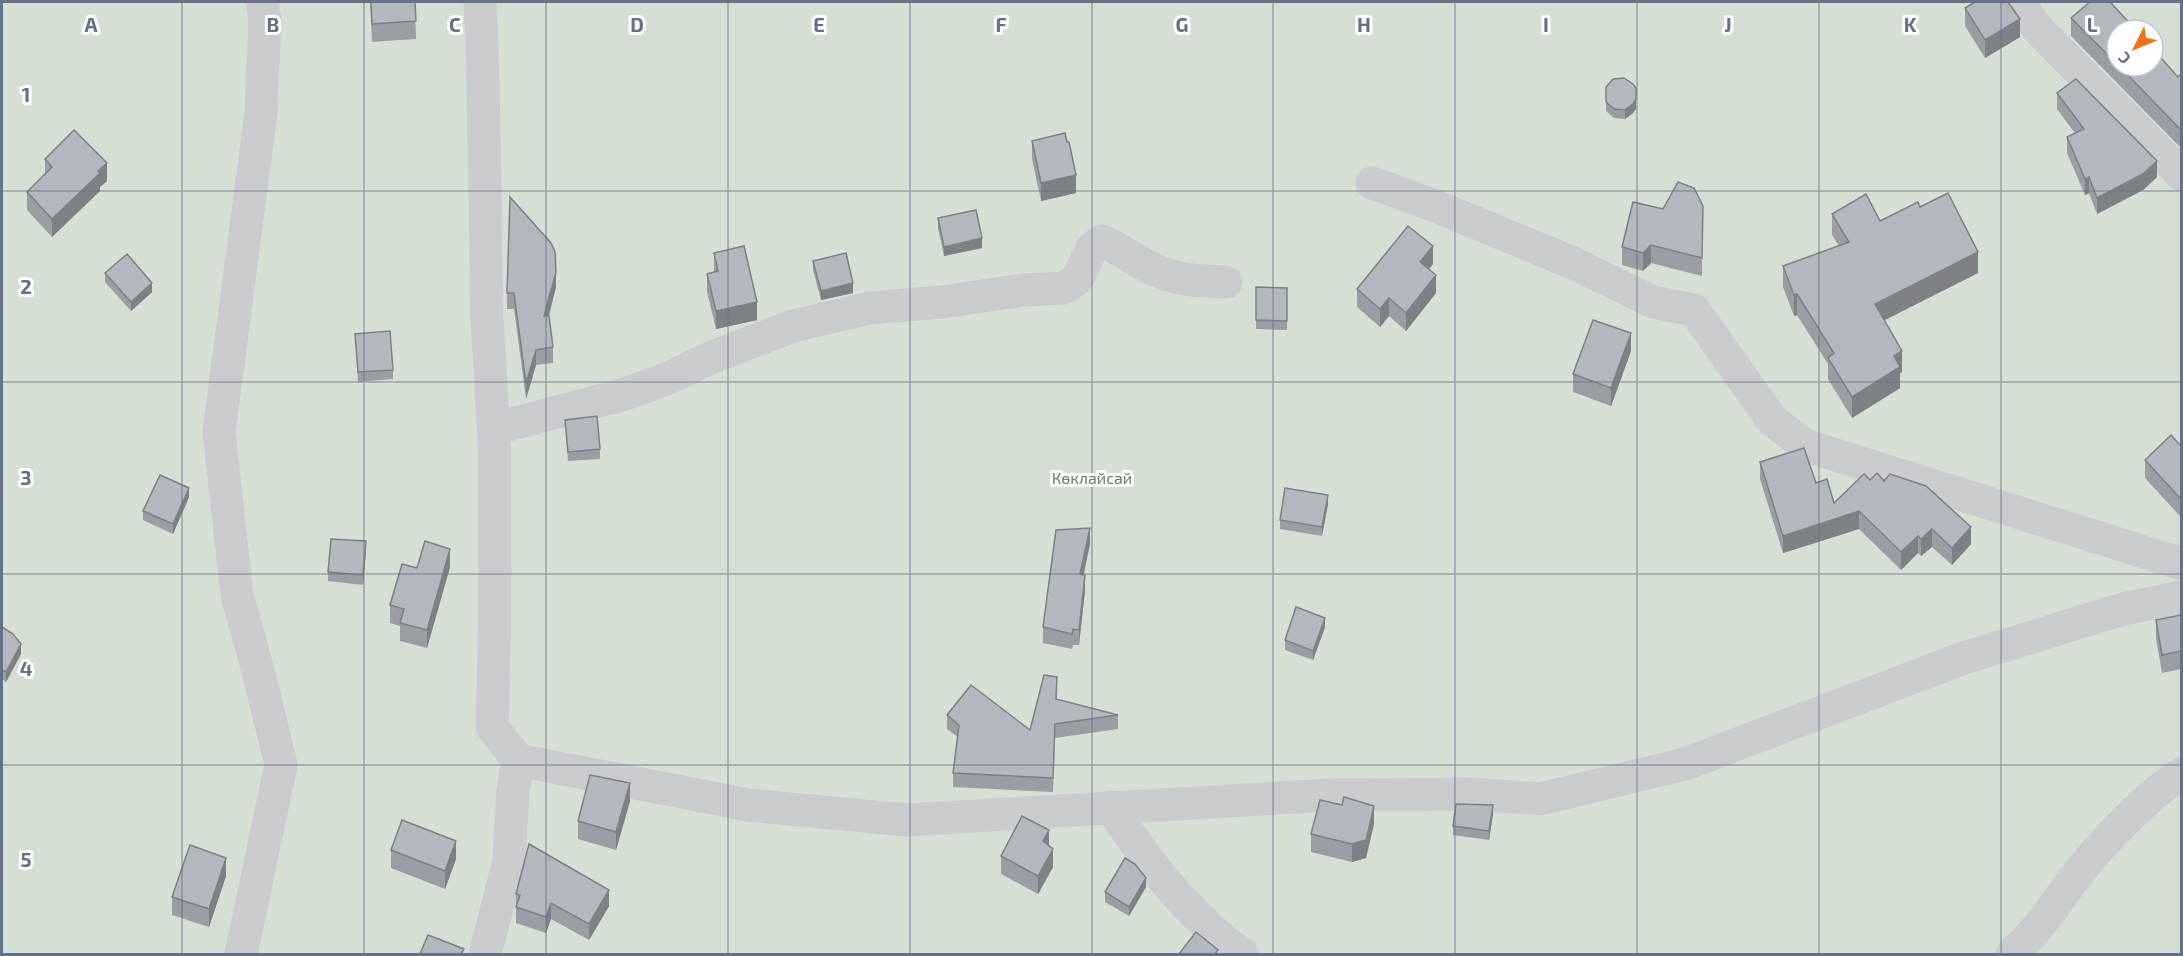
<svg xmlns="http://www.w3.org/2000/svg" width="2183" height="956" font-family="'Exo 2',sans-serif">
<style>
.green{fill:#d6dfd4;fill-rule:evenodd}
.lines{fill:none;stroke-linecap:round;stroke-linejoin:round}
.minor{stroke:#c9cbcf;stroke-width:33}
.wall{fill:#9a9ea4}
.shaded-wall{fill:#7d8186}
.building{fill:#b3b8bf;stroke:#7d8186;stroke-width:1.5}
.grid{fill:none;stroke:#647186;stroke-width:1.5;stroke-opacity:0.55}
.labels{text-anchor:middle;stroke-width:6;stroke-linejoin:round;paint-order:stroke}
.park-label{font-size:16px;fill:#647d63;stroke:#fff}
.grid-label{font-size:20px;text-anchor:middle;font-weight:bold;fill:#647186;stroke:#fff;stroke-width:6;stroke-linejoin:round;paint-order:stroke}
</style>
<rect width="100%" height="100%" fill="#f6f7f3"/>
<!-- green -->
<path class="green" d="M 2,2 L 2181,2 L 2181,954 L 2,954 ZM 2117,30 L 2153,30 L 2153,66 L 2117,66 Z"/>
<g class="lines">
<!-- minor -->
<g class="minor">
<polyline points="480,2 483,77 487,319 495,456 495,618 492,727 518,760 513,791 509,862 485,954"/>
<polyline points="2019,2 2036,27 2182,175"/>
<polyline points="1372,183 1433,205 1573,263 1653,302 1694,310 1772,420 1804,445 2182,564"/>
<path d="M 493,429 L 625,394 L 666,379 L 715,356 L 793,326 L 870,308 L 942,302 L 1023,290 L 1065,288 L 1078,278 L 1092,248 L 1102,241 C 1123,250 1141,265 1160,272 C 1181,281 1203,281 1226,282"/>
<polyline points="518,760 748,805 907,820 1330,795 1473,794 1540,799 1685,764 1961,659 2123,609 2182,597"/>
<path d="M 1111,807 C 1146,861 1189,917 1242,954"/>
<polyline points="241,954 281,765 259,674 237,595 219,432 261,113 265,21 262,2"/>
<path d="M 2012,954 C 2043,927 2062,892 2088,861 C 2115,830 2147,796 2182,773"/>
</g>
</g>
<!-- wall -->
<g class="wall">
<polygon points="370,2 415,2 416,39 372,42"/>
<polygon points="1965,8 2020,37 1985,58 1965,26"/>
<polygon points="2071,18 2117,30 2117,66 2153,66 2178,77 2181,74 2181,148 2071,36"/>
<polygon points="1606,87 1636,109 1633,113 1625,119 1614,118 1606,111"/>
<polygon points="2057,93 2157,177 2143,190 2097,214 2089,193 2085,195 2067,153 2067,137 2075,133 2057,109"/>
<polygon points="1032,141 1076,193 1041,201 1032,159"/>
<polygon points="45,159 107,181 100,187 100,191 52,237 27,210 27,192 45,174"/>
<polygon points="1703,206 1702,276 1651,263 1643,271 1622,265 1622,247 1663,209"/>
<polygon points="1920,207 1978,273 1884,320 1902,372 1900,373 1900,388 1852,418 1828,379 1828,364 1797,315 1794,316 1783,287 1783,266 1839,246 1832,235 1832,214 1880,221"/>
<polygon points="938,218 982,248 944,256 938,228"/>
<polygon points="714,253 757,320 716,329 707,292 707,274 714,272"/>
<polygon points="813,261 853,293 821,300 813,270"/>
<polygon points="1433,264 1429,269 1436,293 1406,331 1389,316 1380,327 1357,307 1357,289"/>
<polygon points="105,273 152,292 131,311 105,282"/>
<polygon points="556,287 549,316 553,347 553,363 536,365 526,399 514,309 507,309 507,293"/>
<polygon points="1256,287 1287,288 1287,330 1256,329"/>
<polygon points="355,334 393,370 393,379 358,382"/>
<polygon points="1631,351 1611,406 1573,392 1573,374"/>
<polygon points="565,420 600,449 600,459 568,461"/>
<polygon points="2181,446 2180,516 2145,478 2145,460"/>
<polygon points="1760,462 1816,483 1834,503 1870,480 1884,481 1971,544 1952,565 1932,547 1921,556 1918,553 1901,570 1859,529 1783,553 1760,479"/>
<polygon points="189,497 173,534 143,520 143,511"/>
<polygon points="1328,504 1322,536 1280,529 1280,520"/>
<polygon points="1090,544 1084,574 1085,590 1079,645 1073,645 1072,649 1043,643 1043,627"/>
<polygon points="366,550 363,585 328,581 328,572"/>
<polygon points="450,567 427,648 400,641 400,626 390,623 390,605 417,568"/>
<polygon points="2181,615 2181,669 2162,673 2156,638 2156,620"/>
<polygon points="2,627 21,654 6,682 2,679"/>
<polygon points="1325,627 1313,660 1285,650 1285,640"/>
<polygon points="1057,699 1118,715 1118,729 1055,738 1053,792 953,787 953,773 958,737 947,729 947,715 1030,730"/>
<polygon points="630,801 616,850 578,839 578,821"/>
<polygon points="1493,814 1489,840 1453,835 1453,826"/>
<polygon points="1374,824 1366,858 1352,862 1311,852 1311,834"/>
<polygon points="391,850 456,859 445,889 391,868"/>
<polygon points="1001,856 1053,867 1038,894 1001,874"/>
<polygon points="226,876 209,927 172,915 172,897"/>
<polygon points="1146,887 1129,916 1105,902 1105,892"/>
<polygon points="516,894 609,906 589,940 551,919 546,933 516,923"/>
</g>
<!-- shaded-wall -->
<g class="shaded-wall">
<polygon points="2020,19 2020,37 1985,58 1985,40"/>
<polygon points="1636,99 1636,109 1633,113 1625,119 1625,110"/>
<polygon points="2157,161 2157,177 2143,190 2097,214 2097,198"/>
<polygon points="107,163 107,181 100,187 100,191 52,237 52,219"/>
<polygon points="1076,175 1076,193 1041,201 1041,183"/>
<polygon points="2089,177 2089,193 2085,195 2085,179"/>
<polygon points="982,238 982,248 944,256 944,247"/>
<polygon points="1651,245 1651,263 1643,271 1643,253"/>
<polygon points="1433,246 1433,264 1420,280 1420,262"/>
<polygon points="1978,252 1978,273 1875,325 1875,304"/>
<polygon points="556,272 556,287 544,332 544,316"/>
<polygon points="1436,275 1436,293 1406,331 1406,313"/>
<polygon points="152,283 152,292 131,311 131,302"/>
<polygon points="853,283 853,293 821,300 821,291"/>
<polygon points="1797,294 1797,315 1794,316 1794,295"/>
<polygon points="1389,298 1389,316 1380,327 1380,309"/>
<polygon points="757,302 757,320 716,329 716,311"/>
<polygon points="1631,333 1631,351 1611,406 1611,388"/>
<polygon points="536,350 536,365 526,399 526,383"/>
<polygon points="1902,351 1902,372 1900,373 1900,388 1852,418 1852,397 1894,356"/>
<polygon points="189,488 189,497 173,534 173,524"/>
<polygon points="1328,495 1328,504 1322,536 1322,527"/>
<polygon points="2181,497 2181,515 2180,516 2180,498"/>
<polygon points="1859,511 1859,529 1783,553 1783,536"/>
<polygon points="1971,527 1971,544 1952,565 1952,548"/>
<polygon points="1090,528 1090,544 1080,589 1080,574"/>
<polygon points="1932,529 1932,547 1921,556 1921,539"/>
<polygon points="1918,536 1918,553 1901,570 1901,552"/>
<polygon points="366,541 366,550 363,585 363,575"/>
<polygon points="450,549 450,567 427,648 427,630"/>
<polygon points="1085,575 1085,590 1079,645 1079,630"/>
<polygon points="1325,618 1325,627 1313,660 1313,651"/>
<polygon points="21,644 21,654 6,682 6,672"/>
<polygon points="630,783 630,801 616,850 616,832"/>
<polygon points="1493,805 1493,814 1489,840 1489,831"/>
<polygon points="1374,806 1374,824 1366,858 1352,862 1352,844"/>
<polygon points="1049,830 1049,848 1043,841"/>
<polygon points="456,841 456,859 445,889 445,871"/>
<polygon points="1053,849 1053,867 1038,894 1038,876"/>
<polygon points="226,858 226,876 209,927 209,909"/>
<polygon points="1146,878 1146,887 1129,916 1129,907"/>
<polygon points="609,890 609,906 589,940 589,924"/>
<polygon points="551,903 551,919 546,933 546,917"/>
</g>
<!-- building -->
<g class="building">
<polygon points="371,2 415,2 416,21 372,24"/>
<polygon points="1975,2 2008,2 2020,19 1985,40 1965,8"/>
<polygon points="2090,2 2110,2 2136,30 2117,30 2117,64 2071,18"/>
<polygon points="2153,49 2178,77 2181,74 2181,130 2119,66 2153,66"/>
<polygon points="1624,78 1633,84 1636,88 1636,99 1633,104 1625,110 1614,109 1606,102 1606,87 1613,79"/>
<polygon points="2076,79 2157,161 2143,174 2097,198 2089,177 2085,179 2067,137 2084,129 2057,93"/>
<polygon points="74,130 107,163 98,171 100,173 52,219 27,192 52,167 45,159"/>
<polygon points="1065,133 1067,142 1069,142 1076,175 1041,183 1032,141"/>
<polygon points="1678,182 1694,188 1703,206 1702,258 1651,245 1643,253 1622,247 1633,202 1663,209"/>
<polygon points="1948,193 1978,252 1875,304 1902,351 1894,356 1900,367 1852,397 1828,358 1834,353 1797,294 1794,295 1783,266 1849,242 1832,214 1866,194 1880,221 1918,202 1920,207"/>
<polygon points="510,197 551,243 555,252 556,272 544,316 549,316 553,347 536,350 526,383 514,293 507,293"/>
<polygon points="976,210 982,238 944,247 938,218"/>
<polygon points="1408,226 1433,246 1420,262 1436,275 1406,313 1389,298 1380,309 1357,289"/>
<polygon points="744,246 757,302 716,311 707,274 718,271 714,253"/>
<polygon points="846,253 853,283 821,291 813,261"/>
<polygon points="127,254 152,283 131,302 105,273"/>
<polygon points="1256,287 1287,288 1287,321 1256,320"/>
<polygon points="1593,320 1631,333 1611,388 1573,374"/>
<polygon points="390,331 393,370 358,372 355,334"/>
<polygon points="597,416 600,449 568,452 565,420"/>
<polygon points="2171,435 2181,446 2181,497 2180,498 2145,460"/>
<polygon points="1804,448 1816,483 1827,479 1834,503 1864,474 1870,480 1877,473 1884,481 1890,474 1926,486 1971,527 1952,548 1932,529 1921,539 1918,536 1901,552 1859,511 1783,536 1760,462"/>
<polygon points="160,475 189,488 173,524 143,511"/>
<polygon points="1285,488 1328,495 1322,527 1280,520"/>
<polygon points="1090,528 1080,574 1085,575 1079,630 1073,629 1072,634 1043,627 1056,530"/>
<polygon points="331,539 366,541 363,575 328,572"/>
<polygon points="425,541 450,549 427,630 400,623 404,609 390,605 402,564 417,568"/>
<polygon points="1296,607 1325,618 1313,651 1285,640"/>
<polygon points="2181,615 2181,651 2162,655 2156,620"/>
<polygon points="2,627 13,634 21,644 6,672 2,670"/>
<polygon points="1044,675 1057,677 1056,699 1118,715 1055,724 1053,778 953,773 959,725 947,715 971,685 1030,730"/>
<polygon points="590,775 630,783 616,832 578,821"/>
<polygon points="1344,797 1374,806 1366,840 1352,844 1311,834 1320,800 1342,805"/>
<polygon points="1456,804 1493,805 1489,831 1453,826"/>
<polygon points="1022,816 1049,830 1043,841 1053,849 1038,876 1001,856"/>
<polygon points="402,820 456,841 445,871 391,850"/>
<polygon points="529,844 609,890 589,924 551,903 546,917 516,907 520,895 516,894"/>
<polygon points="190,845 226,858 209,909 172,897"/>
<polygon points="1125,858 1135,864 1146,878 1129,907 1105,892"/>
<polygon points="1196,932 1218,950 1215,954 1179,954"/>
<polygon points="428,935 464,949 461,954 420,954"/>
</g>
<!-- grid -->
<path class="grid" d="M 182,2 L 182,954M 364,2 L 364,954M 546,2 L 546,954M 728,2 L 728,954M 910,2 L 910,954M 1092,2 L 1092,954M 1273,2 L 1273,954M 1455,2 L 1455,954M 1637,2 L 1637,954M 1819,2 L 1819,954M 2001,2 L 2001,954M 2,191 L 2182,191M 2,382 L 2182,382M 2,574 L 2182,574M 2,765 L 2182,765"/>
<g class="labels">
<!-- park labels -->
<g class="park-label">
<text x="1092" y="484">Көклайсай</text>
</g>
</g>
<g class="grid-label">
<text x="91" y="32">A</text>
<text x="273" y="32">B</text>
<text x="455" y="32">C</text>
<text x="637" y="32">D</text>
<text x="819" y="32">E</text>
<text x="1001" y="32">F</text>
<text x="1182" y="32">G</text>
<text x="1364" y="32">H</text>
<text x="1546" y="32">I</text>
<text x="1728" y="32">J</text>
<text x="1910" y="32">K</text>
<text x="2092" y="32">L</text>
<text x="26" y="102">1</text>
<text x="26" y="294">2</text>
<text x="26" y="485">3</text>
<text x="26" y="676">4</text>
<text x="26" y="867">5</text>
</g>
<!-- border -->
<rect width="2183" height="956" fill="none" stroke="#647186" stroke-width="6"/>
<!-- north arrow -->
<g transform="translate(2135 48) rotate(227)"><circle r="28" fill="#ffffff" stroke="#c1c6cf" stroke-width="1.5"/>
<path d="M0-4.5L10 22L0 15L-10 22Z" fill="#ef711b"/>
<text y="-9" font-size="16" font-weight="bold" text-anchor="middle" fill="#647186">С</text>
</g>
</svg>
